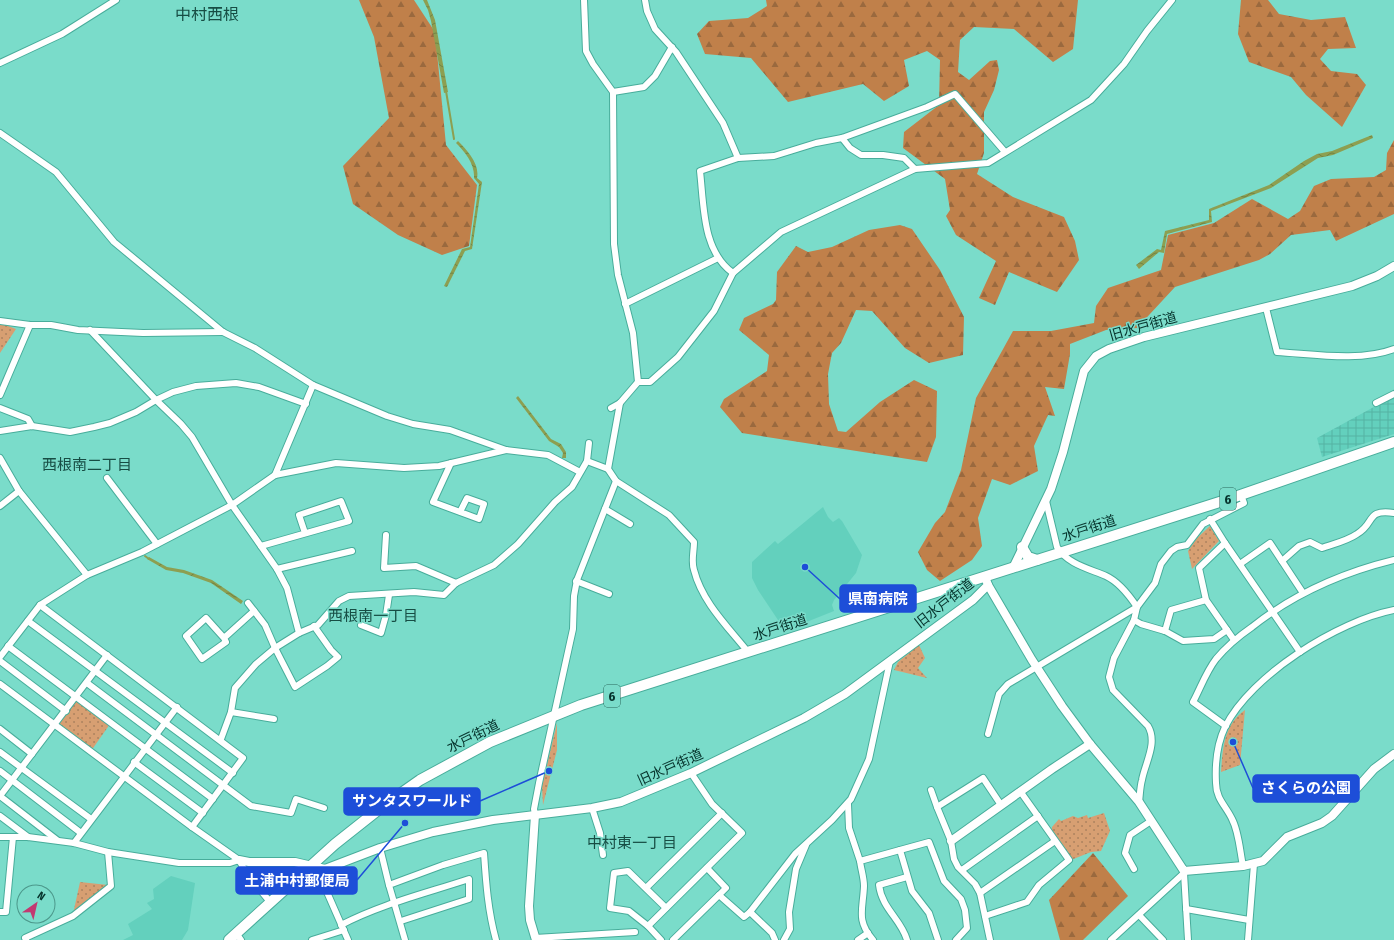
<svg xmlns="http://www.w3.org/2000/svg" width="1394" height="940" font-family="'Fira Sans Condensed','Noto Sans JP',sans-serif">
<style>
.built{fill:#63d0bd}
.industrial{fill:url(#industrial-grid)}
.grass{fill:url(#grass-dots)}
.forest{fill:url(#forest-firs)}
.water{fill:url(#water-waves)}
.lines{fill:none;stroke-linecap:round;stroke-linejoin:round}
.stream{stroke:#8d9f51;stroke-width:2}
.minor-casing{stroke:#48ad9b;stroke-width:8}
.tertiary-casing{stroke:#48ad9b;stroke-width:10}
.trunk-casing{stroke:#48ad9b;stroke-width:12}
.minor{stroke:#fff;stroke-width:6}
.tertiary{stroke:#fff;stroke-width:8}
.trunk{stroke:#fff;stroke-width:10}
.labels{text-anchor:middle;stroke-width:3;stroke-linejoin:round;paint-order:stroke}
.shield{fill:#7adcca;stroke:#29665b;stroke-width:1}
.shield-label{font-size:13px;font-weight:bold;fill:#06332c}
.street-label{font-size:14px;fill:#06332c;stroke:#7adcca}
.neighbourhood-label{font-size:15px;fill:#174d44;stroke:#7adcca}
.quarter-label{font-size:16px;fill:#174d44;stroke:#7adcca}
.leader{fill:none;stroke:#1d4ed8;stroke-width:1.5}
.callout-dot{fill:#1d4ed8;stroke:#7adcca;stroke-width:1.5}
.callout{fill:#1d4ed8;stroke:#1d4ed8;stroke-width:1.5}
.callout-label{font-size:15px;text-anchor:middle;font-weight:bold;fill:#fff}
</style>
<defs>
<pattern id="industrial-grid" width="8" height="8" patternUnits="userSpaceOnUse"><rect width="8" height="8" fill="#63d0bd"/><path d="M0 4h8M4 0v8" fill="none" stroke="#54b3a3"/></pattern>
<pattern id="grass-dots" width="8" height="8" patternUnits="userSpaceOnUse"><rect width="8" height="8" fill="#d79f72"/><path d="M2 2h.1M6 6h.1" fill="none" stroke="#ac825e" stroke-width="1.8" stroke-linecap="round"/></pattern>
<pattern id="forest-firs" width="22" height="20" patternUnits="userSpaceOnUse"><rect width="22" height="20" fill="#c0804a"/><path d="M5 1l3.5 6h-7zM16 11l3.5 6h-7z" fill="#9a693e"/></pattern>
<pattern id="water-waves" width="16" height="10" patternUnits="userSpaceOnUse"><rect width="16" height="10" fill="#8d9f51"/><path d="M0 5q4-4 8 0t8 0" fill="none" stroke="#718243"/></pattern>
</defs>
<rect width="100%" height="100%" fill="#7adcca"/>
<!-- built -->
<g class="built">
<polygon points="823,507 828,517 833,522 839,518 842,521 862,555 856,573 834,600 832,605 834,611 789,629 778,620 758,590 752,578 752,562 775,541 778,544"/>
<polygon points="171,876 195,883 188,930 182,940 123,940 133,935 128,924 152,909 147,903 154,899 153,889"/>
</g>
<!-- industrial -->
<polygon class="industrial" points="1394,396 1394,434 1322,457 1317,438"/>
<!-- grass -->
<g class="grass">
<polygon points="0,323 16,329 0,353"/>
<polygon points="1210,526 1219,541 1192,569 1188,551 1197,538"/>
<polygon points="919,645 925,658 918,668 927,678 894,670 898,662"/>
<polygon points="76,699 110,724 91,751 56,726"/>
<path d="M 1245,710 L 1240,765 L 1221,772 C 1223,747 1224,725 1245,710 Z"/>
<polygon points="557,723 557,750 543,805 542,786"/>
<polygon points="1104,813 1110,831 1101,851 1091,852 1071,860 1051,832 1052,827 1059,819 1061,821 1073,816 1078,818 1087,815 1088,818"/>
<polygon points="80,882 108,885 73,914"/>
</g>
<!-- forest -->
<g class="forest">
<polygon points="359,0 414,0 435,32 446,145 477,185 469,246 442,255 398,235 353,204 343,166 389,118 374,37"/>
<polygon points="766,0 1078,0 1073,49 1053,62 1014,29 974,27 960,40 958,72 969,80 990,61 997,60 999,70 994,90 984,112 984,153 977,174 1013,197 1064,217 1075,241 1079,260 1057,292 1009,272 995,305 979,298 996,261 956,235 946,216 950,210 945,179 903,148 904,132 939,105 940,60 927,51 904,60 909,86 884,101 863,84 788,102 751,58 705,54 697,34 709,21 748,18 767,6"/>
<polygon points="1241,0 1268,0 1279,14 1311,20 1345,17 1356,48 1328,49 1320,59 1331,71 1357,74 1366,85 1342,127 1306,95 1291,77 1249,62 1238,34"/>
<polygon points="1394,140 1394,214 1336,241 1330,230 1291,235 1270,254 1259,260 1175,287 1137,328 1106,330 1070,344 1070,354 1064,389 1045,387 1055,416 1048,415 1034,446 1038,471 1010,485 992,479 978,518 982,546 972,560 940,581 927,570 918,552 935,523 945,512 961,470 976,398 1013,331 1051,331 1094,323 1096,306 1108,288 1161,270 1168,235 1214,223 1252,199 1288,219 1300,211 1314,186 1331,179 1374,177 1386,170 1387,153"/>
<polygon points="900,225 912,229 940,270 964,317 963,355 929,363 905,348 872,311 856,310 841,343 832,353 828,374 829,404 838,431 846,432 880,402 914,380 937,391 936,437 927,462 742,433 720,407 724,399 767,371 769,355 739,330 744,318 773,304 776,300 777,272 796,246 808,252 832,247 869,230"/>
<polygon points="1093,853 1128,896 1083,940 1060,940 1049,900"/>
</g>
<!-- water -->
<g class="water">
<polygon points="423,0 427,0 435,20 448,92 444,93 431,21 428,10"/>
<polygon points="1372,135 1373,138 1333,155 1318,158 1271,188 1211,211 1212,222 1167,234 1164,253 1159,252 1139,269 1136,265 1157,249 1161,250 1165,231 1209,220 1209,209 1269,185 1304,161 1317,154 1332,151"/>
<path d="M 458,141 C 467,150 480,164 477,178 L 482,182 L 472,249 L 465,251 L 447,287 L 444,286 L 462,249 L 470,247 L 479,184 L 474,178 C 475,164 465,152 456,143 Z"/>
<polygon points="518,396 551,439 561,444 566,452 566,458 562,458 563,453 559,447 549,441 516,398"/>
<polygon points="149,557 167,567 184,570 212,580 243,601 241,604 211,583 183,573 166,570 147,559"/>
</g>
<g class="lines">
<!-- stream -->
<g class="stream">
<polyline points="446,91 454,139"/>
<polyline points="145,556 149,559"/>
</g>
<defs>
<g id="minor">
<polyline points="584,0 586,51 593,64 613,92 614,244 618,275 633,333 638,382"/>
<polyline points="645,0 647,11 655,29 676,52 723,123 738,158"/>
<polyline points="0,63 62,34 116,0"/>
<polyline points="613,92 644,87 655,76 672,47"/>
<polyline points="0,133 56,172 114,242 223,332 255,348 313,385 387,416 413,424 450,430 506,450 548,455 580,472"/>
<polyline points="842,138 850,148 861,155 883,155 904,158 915,169"/>
<path d="M 733,273 C 702,251 704,205 700,171 L 738,158 L 774,156 L 816,143 L 842,138 L 927,107 L 955,94 L 1005,152"/>
<polyline points="625,304 718,258"/>
<path d="M 1266,308 L 1277,352 C 1313,354 1360,362 1394,349"/>
<polyline points="0,321 30,325 51,325 78,330 143,333 223,332"/>
<polyline points="90,330 156,400 181,424 192,437 232,505 277,569 287,588 299,633"/>
<polyline points="0,395 30,325"/>
<polyline points="1376,403 1394,394"/>
<polyline points="0,408 28,419 32,426"/>
<polyline points="611,408 620,403 638,382 650,382 678,357 714,311 733,273 781,232 915,169 988,163 1091,100 1124,64 1147,31 1172,0"/>
<polyline points="0,431 32,426 70,432 94,427 110,423 136,412 156,400 173,392 196,386 236,383 259,387 306,404"/>
<polyline points="0,458 19,491 87,575"/>
<polyline points="587,461 608,469"/>
<polyline points="451,463 433,502 479,519 484,504 467,498 460,512"/>
<polyline points="275,475 313,385"/>
<polyline points="107,478 157,544"/>
<path d="M 616,481 L 669,515 L 694,542 C 694,551 691,562 694,570 C 702,602 728,627 748,652"/>
<path d="M 1046,501 L 1057,547 C 1067,564 1090,569 1106,576 C 1119,582 1129,595 1137,607 L 1134,620 L 1114,658 L 1109,677 L 1113,690 L 1148,726 C 1158,743 1145,763 1142,780 C 1140,787 1140,795 1139,802"/>
<polyline points="0,506 19,491"/>
<polyline points="605,509 630,524"/>
<polyline points="1210,519 1225,543"/>
<polyline points="386,535 384,568 416,566 456,583"/>
<polyline points="261,546 349,521 341,501 299,515 305,533"/>
<path d="M 1282,561 L 1299,546 L 1310,542 L 1322,548 C 1333,544 1347,541 1357,534 C 1376,523 1365,509 1394,513"/>
<polyline points="1240,564 1270,543 1303,593"/>
<polyline points="277,569 352,551"/>
<polyline points="576,581 609,594"/>
<polyline points="248,603 265,625 275,648 295,687 327,666 338,657 331,650 314,626"/>
<polyline points="40,605 243,758 192,827"/>
<polyline points="1134,620 1141,624 1165,631 1183,641 1214,639 1227,630"/>
<polyline points="28,621 233,773"/>
<polyline points="361,625 381,633 386,615 389,595"/>
<polyline points="1165,631 1171,610 1206,600"/>
<polyline points="224,638 206,618 186,636 202,659 226,642 224,638 254,611"/>
<polyline points="1234,640 1206,600 1199,568 1225,543 1300,652"/>
<polyline points="8,646 213,799"/>
<polyline points="0,657 40,605 87,575 142,552 232,505 275,475 336,463 404,468 439,466 506,450"/>
<polyline points="0,661 66,711"/>
<polyline points="87,683 251,806 291,813 296,799 324,808"/>
<polyline points="0,684 192,827 239,860 247,874 271,903"/>
<polyline points="231,712 274,719"/>
<path d="M 1226,726 L 1193,702 C 1200,689 1206,672 1216,659 C 1226,647 1239,636 1252,627 C 1295,593 1341,573 1394,560"/>
<polyline points="0,729 32,754"/>
<polyline points="988,734 999,694 1008,684 1137,607 1155,583 1161,564 1171,551 1177,547 1187,545 1203,524 1244,503 1241,495"/>
<polyline points="221,739 231,712 235,688 256,664 275,648 299,633 318,625 339,601 349,596 414,592 444,595 456,583 494,565 518,544 555,502 572,487 587,461 589,443"/>
<polyline points="0,752 91,819"/>
<polyline points="134,762 203,813"/>
<polyline points="0,771 81,833"/>
<polyline points="931,790 937,807"/>
<polyline points="0,796 107,655"/>
<polyline points="0,796 57,840"/>
<polyline points="848,804 849,828 860,861"/>
<polyline points="592,808 600,833 603,855"/>
<polyline points="535,815 534,809 539,783 573,629 574,596 577,580 616,481 608,469 620,403"/>
<polyline points="0,816 28,837"/>
<polyline points="0,837 28,837 74,843 108,852 179,863 230,863 239,860"/>
<polyline points="74,843 177,707"/>
<polyline points="380,848 389,885"/>
<polyline points="900,850 912,891 929,913 938,940"/>
<path d="M 1243,866 C 1240,852 1239,832 1232,819 C 1226,806 1216,799 1216,783 C 1215,765 1217,744 1225,727 C 1251,675 1338,621 1394,610"/>
<polyline points="707,868 726,888 719,895 744,917 750,912 772,933 775,940"/>
<polyline points="320,869 323,883 348,940"/>
<polyline points="1134,869 1125,853 1130,835 1151,821"/>
<polyline points="962,870 1038,816"/>
<polyline points="1184,873 1188,940"/>
<polyline points="646,888 722,813"/>
<polyline points="980,893 1055,841"/>
<polyline points="1186,909 1249,920"/>
<polyline points="0,912 6,912 13,837"/>
<polyline points="750,912 795,854 832,820 851,799 869,759 890,661"/>
<polyline points="1139,915 1163,940"/>
<polyline points="985,916 1027,902 1039,885 1069,860 1020,791"/>
<path d="M 341,925 C 381,904 427,893 469,879 L 469,899 L 401,921"/>
<polyline points="648,926 742,833 712,804 691,773"/>
<polyline points="236,933 241,940"/>
<polyline points="535,938 635,932"/>
<polyline points="26,940 25,938 73,916 111,886 108,852"/>
<polyline points="312,940 344,930"/>
<path d="M 405,940 L 389,885 L 443,865 L 484,853 C 486,883 488,911 496,940"/>
<polyline points="661,940 648,926 629,911 610,908 614,873 628,871 666,908"/>
<polyline points="673,940 719,895"/>
<polyline points="784,940 790,929 789,912 796,869 806,845"/>
<polyline points="858,940 868,933"/>
<path d="M 873,940 C 856,920 863,910 864,886 C 864,878 861,869 860,861 L 929,842 L 944,881 L 961,899 L 965,910 L 967,928 L 956,940"/>
<path d="M 907,940 C 901,919 882,909 879,885 L 907,877"/>
<polyline points="990,940 980,893 975,884 958,867 954,859 951,841 937,807 983,778 1001,805"/>
<polyline points="1111,940 1183,874"/>
<polyline points="1248,940 1254,864"/>
</g>
<g id="tertiary">
<polyline points="1013,568 1051,489 1063,452 1084,371 1096,356 1109,349 1144,337 1352,286 1377,276 1394,266"/>
<polyline points="988,585 1032,660 1062,706 1090,744 1139,802 1184,871 1243,866 1263,861 1287,837 1322,823 1332,816 1374,769 1394,754"/>
<polyline points="535,815 529,906 530,920 536,940"/>
<polyline points="951,841 1052,769 1090,744"/>
<polyline points="239,860 249,862 295,862 325,869 380,848 433,832 493,820 592,808 621,802 691,773 804,718 845,694 973,600 988,585 985,577"/>
</g>
<g id="trunk">
<polyline points="1022,547 1028,557 1037,560"/>
<polyline points="229,940 335,844 383,806 420,780 490,742 581,705 1229,499 1394,442"/>
</g>
</defs>
<!-- minor casing -->
<use href="#minor" class="minor-casing"/>
<!-- tertiary casing -->
<use href="#tertiary" class="tertiary-casing"/>
<!-- trunk casing -->
<use href="#trunk" class="trunk-casing"/>
<!-- minor -->
<use href="#minor" class="minor"/>
<!-- tertiary -->
<use href="#tertiary" class="tertiary"/>
<!-- trunk -->
<use href="#trunk" class="trunk"/>
</g>
<g class="labels">
<!-- shield labels -->
<g class="shield">
<rect x="1220" y="488" width="16" height="22" rx="3"/>
<rect x="604" y="685" width="16" height="22" rx="3"/>
</g>
<g class="shield-label">
<text x="1228" y="504">6</text>
<text x="612" y="701">6</text>
</g>
<!-- street labels -->
<g class="street-label">
<text transform="translate(1143 326) rotate(-16)" y="5">旧水戸街道</text>
<text transform="translate(1089 528) rotate(-18)" y="5">水戸街道</text>
<text transform="translate(944 603) rotate(-38)" y="5">旧水戸街道</text>
<text transform="translate(780 627) rotate(-18)" y="5">水戸街道</text>
<text transform="translate(473 736) rotate(-26)" y="5">水戸街道</text>
<text transform="translate(670 767) rotate(-24)" y="5">旧水戸街道</text>
</g>
<!-- neighbourhood labels -->
<g class="neighbourhood-label">
<text x="87" y="470">西根南二丁目</text>
<text x="373" y="621">西根南一丁目</text>
<text x="632" y="848">中村東一丁目</text>
</g>
<!-- quarter labels -->
<g class="quarter-label">
<text x="207" y="20">中村西根</text>
</g>
</g>
<!-- callouts -->
<path class="leader" d="M805 567L840 599M1233 742L1253 788M549 771L480 801M405 823L357 880"/>
<g class="callout-dot">
<circle cx="805" cy="567" r="4"/>
<circle cx="1233" cy="742" r="4"/>
<circle cx="549" cy="771" r="4"/>
<circle cx="405" cy="823" r="4"/>
</g>
<g class="callout">
<rect x="840" y="585" width="76" height="27" rx="4"/>
<rect x="1253" y="775" width="106" height="27" rx="4"/>
<rect x="344" y="788" width="136" height="27" rx="4"/>
<rect x="236" y="867" width="121" height="27" rx="4"/>
</g>
<g class="callout-label">
<text x="878" y="604">県南病院</text>
<text x="1306" y="793">さくらの公園</text>
<text x="412" y="806">サンタスワールド</text>
<text x="297" y="886">土浦中村郵便局</text>
</g>
<!-- north arrow -->
<g transform="translate(36 904) rotate(34)"><circle r="19" fill="#7adcca" stroke="#4c988b"/>
<path d="M0-3L7 15L0 10L-7 15Z" fill="#c33971"/>
<text y="-6" font-size="11" font-weight="bold" text-anchor="middle" fill="#06332c">N</text>
</g>
</svg>
